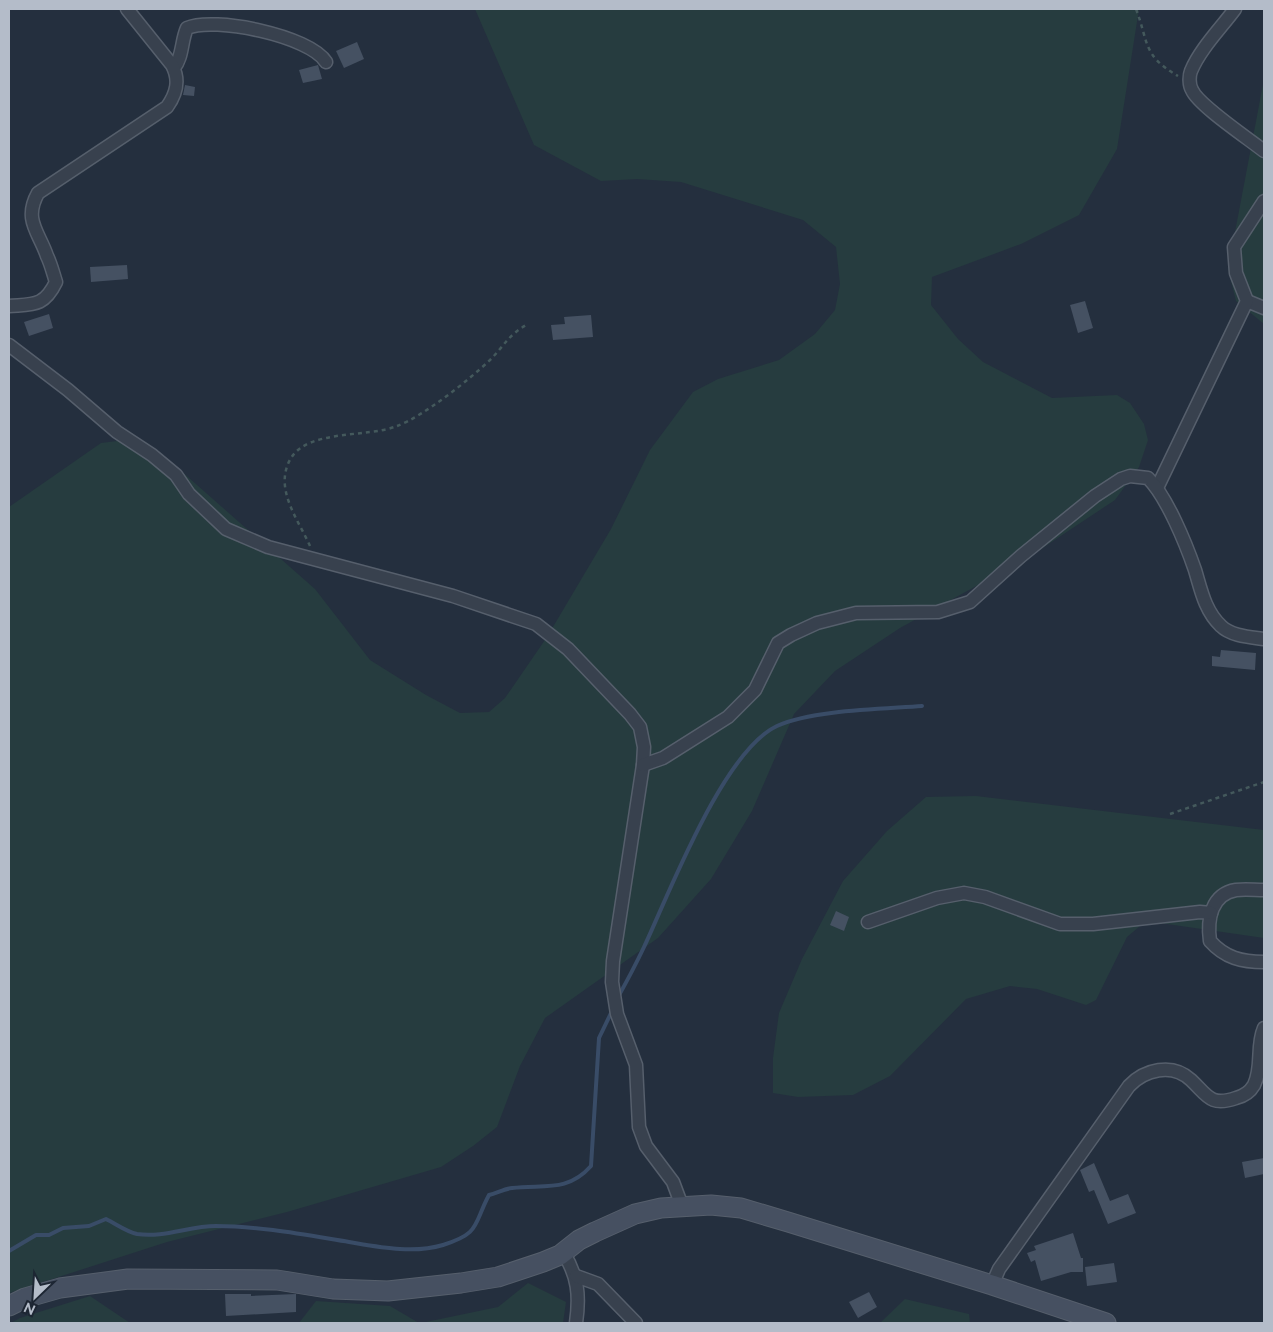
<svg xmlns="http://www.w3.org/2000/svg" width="1273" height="1332" font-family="Raleway,sans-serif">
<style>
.green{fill:#263c3f}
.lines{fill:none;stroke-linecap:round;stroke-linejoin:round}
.stream{stroke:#394c67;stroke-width:4}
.building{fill:#455162}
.street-casing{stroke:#565f6c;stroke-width:15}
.secondary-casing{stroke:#565f6c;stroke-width:21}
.path{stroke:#44595c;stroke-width:2.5;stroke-dasharray:4 4;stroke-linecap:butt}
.street{stroke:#38414e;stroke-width:12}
.secondary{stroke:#465061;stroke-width:19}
</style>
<rect width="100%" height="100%" fill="#242f3e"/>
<!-- green -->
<g class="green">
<polygon points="475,9 1139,9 1117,149 1079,215 1021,244 932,277 931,305 958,339 983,362 1052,398 1117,395 1130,403 1144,424 1148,440 1139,467 1115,500 1029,557 900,628 835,671 794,714 752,811 711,879 658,938 545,1018 520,1066 497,1127 473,1146 441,1167 287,1212 167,1242 9,1293 9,507 101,443 133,439 180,470 315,589 370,660 426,695 460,713 489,712 505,698 547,637 611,529 650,450 693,392 718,379 779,360 815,334 835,310 840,284 836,247 803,220 681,182 637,179 601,181 534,145"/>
<polygon points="1264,79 1264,324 1236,301 1228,269"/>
<polygon points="976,796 1264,830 1264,938 1146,921 1127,937 1096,1000 1086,1005 1037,989 1010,986 966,999 890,1076 853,1095 798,1097 773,1093 773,1058 779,1013 802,959 843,881 887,831 926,797"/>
<polygon points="528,1283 566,1302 563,1323 421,1323 498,1307"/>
<polygon points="90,1296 130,1323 11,1323 20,1318"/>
<polygon points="905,1299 969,1314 970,1323 880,1323"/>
<polygon points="316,1301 390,1306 419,1323 299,1323"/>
</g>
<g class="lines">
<!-- stream -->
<g class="stream">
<path d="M 618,997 C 627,981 636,964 644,947 C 669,894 723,751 777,726 C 812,710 882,709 922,706"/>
<path d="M 9,1251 L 36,1235 L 49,1235 L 63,1228 L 89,1226 L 106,1219 C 116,1224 127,1232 137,1234 C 164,1238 189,1226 216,1226 C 260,1226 306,1235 349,1242 C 379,1247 413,1254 443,1245 C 481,1233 473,1225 489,1195 C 497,1193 504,1189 512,1188 C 543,1184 567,1193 591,1166 L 599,1038 L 612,1011"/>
</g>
</g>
<!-- building -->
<g class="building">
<polygon points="357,42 364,59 344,68 336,51"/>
<polygon points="318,65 322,79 303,83 299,70"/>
<polygon points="185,85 195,87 194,96 183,95"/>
<polygon points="127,265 128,279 91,282 90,267"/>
<polygon points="1085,301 1093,328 1078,333 1070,305"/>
<polygon points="49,314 53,328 29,336 24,322"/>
<polygon points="591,315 593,337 553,340 551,325 565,324 564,317"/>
<polygon points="1221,650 1256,653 1255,670 1212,666 1212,656 1220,657"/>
<polygon points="836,911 849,917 844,931 830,925"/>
<polygon points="1264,1158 1264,1174 1245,1178 1242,1162"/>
<polygon points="1094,1163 1110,1201 1128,1194 1136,1213 1108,1224 1094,1190 1089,1192 1080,1170"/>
<polygon points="1073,1233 1081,1258 1083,1258 1083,1272 1071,1272 1041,1281 1035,1260 1031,1262 1027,1253 1036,1250 1034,1246"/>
<polygon points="1114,1263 1117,1282 1087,1286 1085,1267"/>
<polygon points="869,1292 877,1307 858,1318 849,1302"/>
<polygon points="225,1294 251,1294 251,1296 296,1294 296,1312 226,1316"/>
</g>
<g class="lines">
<defs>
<g id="street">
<path d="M 1235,9 C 1221,28 1200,49 1191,71 C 1189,76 1189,85 1192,90 C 1198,105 1249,139 1264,151"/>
<path d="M 174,68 C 183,57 181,41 187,28 C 214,16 310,36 326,62"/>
<polyline points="1247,301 1264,308"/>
<path d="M 9,306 C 33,304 44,307 56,282 C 53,273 51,264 47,256 C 39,232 23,220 38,193 L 167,107 C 177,93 180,80 172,65 L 127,9"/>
<polyline points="9,345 68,390 117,432 152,455 176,475 189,494 226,529 268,547 453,596 536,624 568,649 630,714 640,727 644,747 643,765 613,961 612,982 617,1014 636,1065 639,1127 646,1146 673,1182 682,1206"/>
<polyline points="1157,488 1247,301 1236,273 1234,247 1264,201"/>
<path d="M 643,765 L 663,758 L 728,717 L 755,690 L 778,643 L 791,635 L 817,623 L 856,613 L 938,612 L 970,602 L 1021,556 L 1095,496 L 1121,479 L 1130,476 L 1148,478 C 1167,497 1186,544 1195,570 C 1201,590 1205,611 1221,626 C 1231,636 1250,637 1264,639"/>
<path d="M 1264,890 C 1255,890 1245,889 1236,890 C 1211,894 1207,920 1210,941 C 1225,958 1242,962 1264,962"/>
<polyline points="868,922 937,898 964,893 985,897 1060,924 1093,924 1200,912 1211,913"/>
<path d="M 563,1252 C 578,1276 580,1295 576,1323"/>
<polyline points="576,1276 598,1284 636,1323"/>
<path d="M 992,1285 L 999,1269 L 1129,1086 C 1144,1070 1172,1062 1191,1080 C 1207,1095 1210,1107 1236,1098 C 1244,1096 1250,1092 1254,1085 C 1263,1067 1256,1046 1264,1028"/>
</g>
<polyline id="secondary" points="9,1306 25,1298 60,1288 128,1279 277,1280 333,1289 388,1291 461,1283 498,1277 543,1262 560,1255 579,1240 595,1232 635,1214 661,1208 711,1205 741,1208 788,1222 992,1285 1106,1323"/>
</defs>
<!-- street casing -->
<use href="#street" class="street-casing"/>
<!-- secondary casing -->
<use href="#secondary" class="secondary-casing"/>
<!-- path -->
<g class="path">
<path d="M 1136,9 C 1149,43 1142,55 1178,76"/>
<path d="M 310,546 C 298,519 273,488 291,458 C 309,429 367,438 397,426 C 424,416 469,380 490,360 C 505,345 508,335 528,324"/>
<polyline points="1170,814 1264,782"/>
</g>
<!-- street -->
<use href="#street" class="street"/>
<!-- secondary -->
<use href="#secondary" class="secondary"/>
</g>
<!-- border -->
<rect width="1273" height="1332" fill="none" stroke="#b4bcc9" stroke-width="20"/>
<!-- north arrow -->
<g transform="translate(35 1297) rotate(205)" stroke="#1d2633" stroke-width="4" paint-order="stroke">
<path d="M0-4L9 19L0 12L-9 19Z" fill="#b4bcc9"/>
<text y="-8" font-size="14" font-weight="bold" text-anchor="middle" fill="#b4bcc9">N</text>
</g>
</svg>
